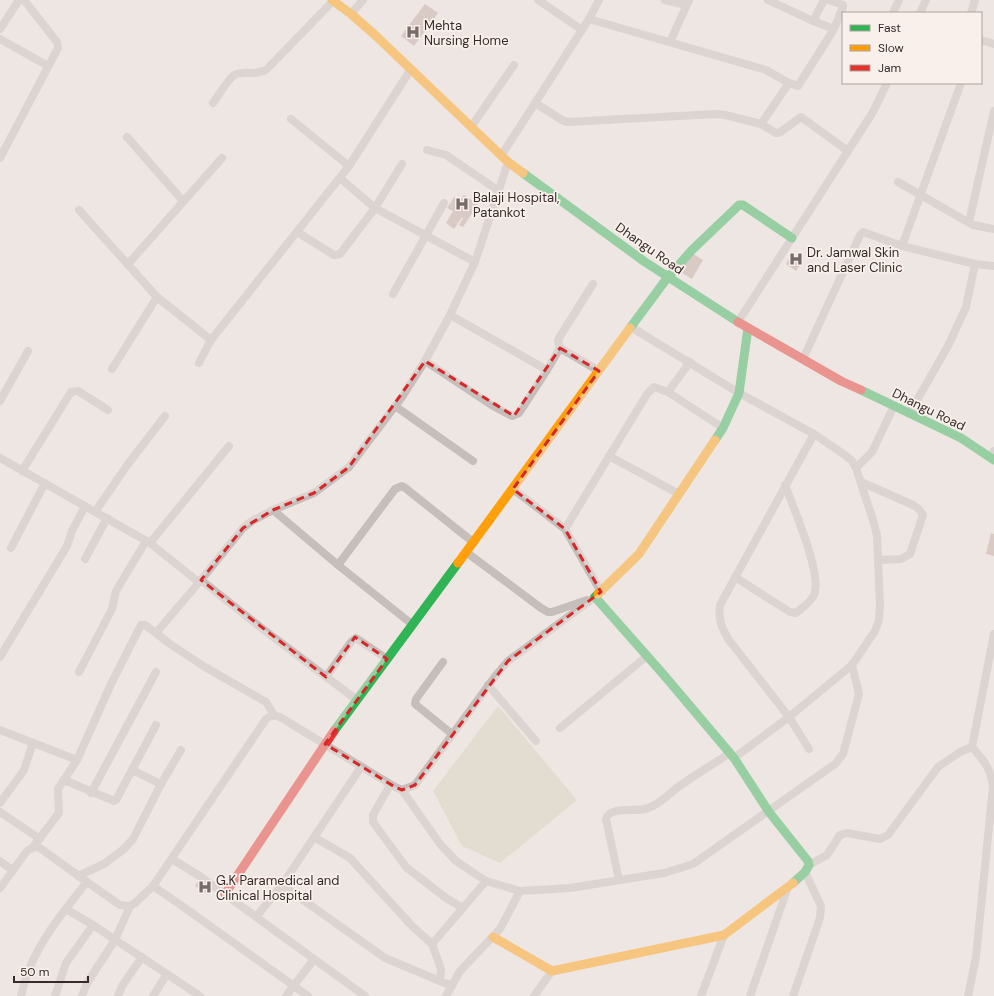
<svg xmlns="http://www.w3.org/2000/svg" width="994" height="996" font-family="'DM Sans',sans-serif">
<style>
.green{fill:#d2d1bd}
.building{fill:#c0a8a5}
.lines{fill:none;stroke-linecap:round;stroke-linejoin:round}
.street{stroke:#c6bebb;stroke-width:8}
.fast{stroke:#30b455;stroke-width:9}
.slow{stroke:#ff9f0a;stroke-width:9}
.jam{stroke:#e5322d;stroke-width:9}
.marked{fill:none;stroke:#d62828;stroke-width:3;stroke-dasharray:8 5;stroke-linejoin:round}
.labels{text-anchor:middle;stroke-width:3.5;stroke-linejoin:round;paint-order:stroke}
.poi-label{font-size:13px;fill:#372b2a;stroke:#f9f0eb;text-anchor:start}
.street-label{font-size:13px;fill:#372b2a;stroke:#f9f0eb}
</style>
<rect width="100%" height="100%" fill="#eee6e2"/>
<!-- green -->
<polygon class="green" points="498,706 577,800 500,863 462,846 433,791"/>
<!-- building -->
<g class="building">
<polygon points="425,4 438,13 414,46 401,36"/>
<polygon points="464,195 478,204 463,227 459,225 463,218 462,217 454,229 446,223 453,211 447,208 454,197 460,200"/>
<polygon points="690,252 703,260 692,279 679,271"/>
<polygon points="792,254 803,261 796,271 786,264"/>
<polygon points="991,533 994,534 994,556 986,554"/>
<polygon points="200,878 213,887 208,895 195,886"/>
</g>
<g class="lines">
<!-- street -->
<g class="street">
<polyline points="538,0 582,30"/>
<polyline points="665,0 686,5"/>
<polyline points="768,0 813,21 834,29"/>
<polyline points="893,13 899,0"/>
<polyline points="920,13 926,0"/>
<polyline points="971,13 975,0"/>
<polyline points="351,14 363,0"/>
<polyline points="589,19 766,70 789,83 798,86 834,29 843,7 843,5 829,0"/>
<polyline points="813,21 824,0"/>
<polyline points="0,29 19,0"/>
<polyline points="0,39 48,66"/>
<polyline points="981,40 994,44"/>
<polyline points="670,42 689,0"/>
<path d="M 213,103 C 219,95 226,82 233,76 C 242,69 256,77 267,69 L 333,1"/>
<polyline points="535,103 562,120 567,122 716,114 725,115 761,124 776,133 779,133 801,117 848,151"/>
<polyline points="291,119 349,166"/>
<polyline points="761,124 789,83"/>
<polyline points="471,127 514,65"/>
<polyline points="127,137 183,201"/>
<polyline points="427,150 446,155 499,191"/>
<polyline points="501,156 589,19 599,0"/>
<polyline points="0,158 58,48 57,42 24,0"/>
<polyline points="340,178 375,208 475,262"/>
<polyline points="898,182 973,225 994,229"/>
<polyline points="79,210 157,297 211,340"/>
<polyline points="969,222 994,111"/>
<polyline points="297,232 334,255 340,254 375,208 402,164"/>
<polyline points="902,246 961,83"/>
<polyline points="128,264 222,158"/>
<polyline points="393,294 444,203"/>
<polyline points="450,315 547,370"/>
<polyline points="738,322 873,112 887,83"/>
<polyline points="631,327 739,393 814,434 845,455 852,461 856,468 874,523 877,536 880,606 879,620 875,631 852,665 789,717 734,758"/>
<polyline points="560,348 558,341 559,338 593,284"/>
<polyline points="803,359 860,235 863,232 902,246 975,264 994,266"/>
<polyline points="425,361 493,406 512,416 519,413 547,370 560,348 599,371"/>
<polyline points="199,363 211,340 349,166 411,69"/>
<polyline points="112,369 157,297"/>
<polyline points="668,392 690,362"/>
<polyline points="0,401 28,351"/>
<polyline points="395,406 473,461"/>
<polyline points="909,414 948,346 966,307 975,264"/>
<polyline points="609,456 679,494"/>
<polyline points="0,458 150,543 196,580 201,580 243,528 252,521 273,510 314,493 349,467 402,397 425,361 450,315 475,262 508,162"/>
<polyline points="993,459 994,451"/>
<polyline points="856,468 872,452 894,406"/>
<polyline points="22,471 71,392 78,391 108,410"/>
<polyline points="861,482 913,505 919,509 923,515 910,554 901,559 878,560"/>
<polyline points="513,489 565,529 647,394 654,387 668,392 723,428"/>
<polyline points="273,510 338,565 413,625"/>
<polyline points="95,512 128,464 165,416"/>
<polyline points="565,529 601,592"/>
<polyline points="150,543 229,446"/>
<polyline points="11,548 45,483"/>
<polyline points="466,552 541,608 548,612 552,612 587,600"/>
<polyline points="85,559 107,518"/>
<polyline points="338,565 395,489 402,486 404,487 473,542"/>
<path d="M 735,577 L 790,612 L 796,613 C 802,608 811,602 814,595 C 823,575 793,507 785,485"/>
<polyline points="156,633 170,644 205,667 266,702 274,715"/>
<polyline points="0,657 67,546 72,531 85,506"/>
<polyline points="443,662 416,699 415,704 452,734"/>
<polyline points="79,672 112,609 116,591 146,541"/>
<polyline points="326,677 351,642 356,638 387,659"/>
<polyline points="488,685 536,741"/>
<polyline points="560,728 647,656"/>
<polyline points="0,730 77,760 111,684 141,625 145,625 156,633 201,580 264,630 357,700"/>
<path d="M 809,749 L 789,717 L 729,640 C 722,629 718,619 720,605 L 814,434"/>
<polyline points="132,770 161,784"/>
<polyline points="64,780 114,801 116,800 156,725"/>
<polyline points="390,785 373,815 373,822 406,867 446,898 463,908"/>
<polyline points="402,790 440,844 456,861 486,881 520,891 500,929 460,971 446,996"/>
<polyline points="91,793 156,672"/>
<polyline points="0,803 24,770 33,743"/>
<polyline points="0,812 40,839"/>
<polyline points="314,837 350,858 412,926 432,944 441,969 440,981"/>
<polyline points="33,847 59,813 58,789 77,760"/>
<polyline points="172,859 201,877 365,996"/>
<polyline points="0,861 12,870"/>
<polyline points="809,865 827,855 840,835 847,833 880,839 888,835 938,767 960,752 972,747"/>
<polyline points="78,876 104,864 124,849 133,839 161,784 181,750"/>
<path d="M 619,880 L 606,819 C 611,805 637,813 648,808 C 660,804 669,794 678,787 C 695,775 713,764 730,753"/>
<polyline points="282,885 385,958 452,986"/>
<polyline points="153,886 185,908 308,996"/>
<path d="M 0,888 L 27,851 C 32,848 34,846 40,848 L 87,882 L 120,905 L 130,906 L 135,903 L 153,886 L 266,719 C 271,715 274,715 280,717 L 395,787 L 402,790 L 415,785 L 497,674 L 508,661 L 595,597"/>
<polyline points="520,891 570,888 664,873 693,864 835,764 843,754 859,694 852,665"/>
<polyline points="66,909 93,925 200,996"/>
<polyline points="256,917 282,885 361,767"/>
<polyline points="432,944 486,881"/>
<path d="M 21,996 C 23,988 25,980 28,972 C 41,938 64,911 87,882"/>
<polyline points="55,996 66,963 93,925"/>
<polyline points="82,996 87,983 115,940 130,906"/>
<polyline points="118,996 122,986 142,957"/>
<polyline points="153,996 167,974"/>
<polyline points="286,996 314,959"/>
<polyline points="534,996 552,971"/>
<polyline points="701,996 724,935"/>
<polyline points="750,996 788,887"/>
<polyline points="793,996 820,918 821,906 805,872"/>
<path d="M 968,996 L 976,957 L 993,786 C 990,767 984,761 972,747 L 994,634"/>
</g>
<!-- fast -->
<g class="fast">
<polyline points="523,173 645,262 738,322"/>
<polyline points="630,328 668,277 692,250 739,205 743,205 792,238"/>
<polyline points="861,390 961,438 994,460"/>
<polyline points="715,440 723,428 739,393 748,328"/>
<polyline points="598,594 595,597 663,674 734,758 769,812 808,861 809,865 805,872 793,883"/>
<polyline points="334,731 458,563"/>
</g>
<!-- slow -->
<g class="slow">
<polyline points="332,0 351,14 375,35 508,162 523,173"/>
<polyline points="458,563 630,328"/>
<polyline points="598,594 639,554 715,440"/>
<polyline points="493,937 552,971 724,935 793,883"/>
</g>
<!-- jam -->
<g class="jam">
<polyline points="738,322 841,381 861,390"/>
<polyline points="225,894 334,731"/>
</g>
</g>
<!-- marked area -->
<path d="M0 0H994V996H0ZM 560,348 L 599,371 L 513,489 L 565,529 L 601,592 L 508,661 L 415,785 L 402,790 L 395,787 L 325,744 L 387,659 L 355,637 L 326,677 L 201,580 L 243,528 L 273,510 L 314,493 L 349,467 L 425,361 L 514,416 Z" fill="#eee6e2" fill-opacity=".55" fill-rule="evenodd"/>
<path class="marked" d="M 560,348 L 599,371 L 513,489 L 565,529 L 601,592 L 508,661 L 415,785 L 402,790 L 395,787 L 325,744 L 387,659 L 355,637 L 326,677 L 201,580 L 243,528 L 273,510 L 314,493 L 349,467 L 425,361 L 514,416 Z"/>
<!-- icons -->
<defs>
<symbol id="hospital-bare" viewBox="-9 -9 18 18"><path d="M-5-5h3v3.5h4V-5h3V5h-3V1.5h-4V5h-3Z" fill="#776c6a" stroke="#f9f0eb" stroke-width="2.5" paint-order="stroke"/></symbol>
</defs>
<g fill-rule="evenodd">
<use href="#hospital-bare" x="403" y="22" width="20" height="20"/>
<use href="#hospital-bare" x="452" y="194" width="20" height="20"/>
<use href="#hospital-bare" x="786" y="249" width="20" height="20"/>
<use href="#hospital-bare" x="195" y="877" width="20" height="20"/>
</g>
<g class="labels">
<!-- poi labels -->
<g class="poi-label">
<text x="424" y="30">Mehta<tspan x="424" dy="15">Nursing Home</tspan></text>
<text x="473" y="202">Balaji Hospital,<tspan x="473" dy="15">Patankot</tspan></text>
<text x="807" y="257">Dr. Jamwal Skin<tspan x="807" dy="15">and Laser Clinic</tspan></text>
<text x="216" y="885">G.K Paramedical and<tspan x="216" dy="15">Clinical Hospital</tspan></text>
</g>
<!-- street labels -->
<g class="street-label">
<text transform="translate(650 248) rotate(35)" y="5">Dhangu Road</text>
<text transform="translate(929 409) rotate(26)" y="5">Dhangu Road</text>
</g>
</g>
<!-- legend -->
<rect x="842" y="12" width="140" height="72" fill="#f9f0eb" stroke="#aba19e"/>
<rect x="850" y="25" width="20" height="6" fill="#30b455" stroke="#aba19e"/>
<text x="878" y="32" font-size="12" fill="#372b2a">Fast</text>
<rect x="850" y="45" width="20" height="6" fill="#ff9f0a" stroke="#aba19e"/>
<text x="878" y="52" font-size="12" fill="#372b2a">Slow</text>
<rect x="850" y="65" width="20" height="6" fill="#e5322d" stroke="#aba19e"/>
<text x="878" y="72" font-size="12" fill="#372b2a">Jam</text>
<!-- scale -->
<path d="M14 976v6h74v-6" fill="none" stroke="#372b2a" stroke-width="2"/>
<text x="20" y="976" font-size="12" fill="#372b2a" stroke="#f9f0eb" stroke-width="3" paint-order="stroke">50 m</text>
</svg>
